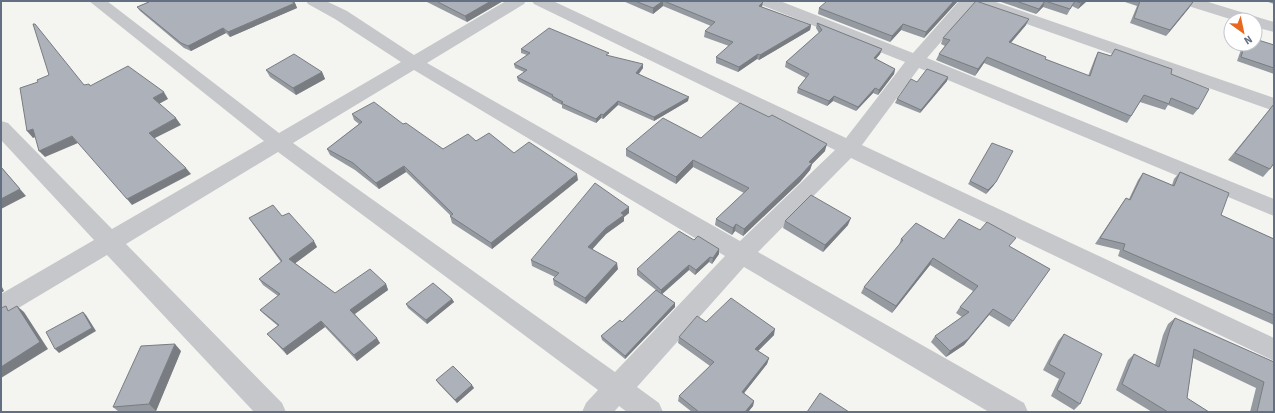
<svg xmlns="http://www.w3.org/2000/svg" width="1275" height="413" font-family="'Source Sans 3',sans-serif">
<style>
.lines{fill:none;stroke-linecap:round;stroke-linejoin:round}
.minor{fill:#c5c7cb;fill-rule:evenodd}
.wall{fill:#9599a0}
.shaded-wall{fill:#797d82}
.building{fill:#adb2ba;stroke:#797d82}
</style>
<rect width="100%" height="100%" fill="#f4f5f1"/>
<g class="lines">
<!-- minor -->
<g class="minor">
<path d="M 89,1 L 107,1 L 279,133 L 401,62 L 335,19 L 308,4 L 306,1 L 326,1 L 347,11 L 414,55 L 506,1 L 526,1 L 524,4 L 427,63 L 740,241 L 835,150 L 534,4 L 532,1 L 553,1 L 846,138 L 905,62 L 759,4 L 757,1 L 780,1 L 913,53 L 959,1 L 993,1 L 1274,98 L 1274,111 L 973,5 L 927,58 L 1274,199 L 1274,216 L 919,68 L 862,145 L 1274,338 L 1274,361 L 851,158 L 758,252 L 1024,403 L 1028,412 L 989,412 L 744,267 L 637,387 L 659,403 L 663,412 L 627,412 L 619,406 L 614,412 L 582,412 L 586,403 L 598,390 L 278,152 L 126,244 L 282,403 L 286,412 L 254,412 L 107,255 L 10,313 L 1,316 L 1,294 L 94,240 L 1,140 L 1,121 L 8,123 L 112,229 L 264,141 ZM 414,70 L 725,256 L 615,372 L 293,143 Z"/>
<polygon points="1180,1 1205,1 1274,22 1274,32 1255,27 1255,20 1233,20 1182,4"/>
</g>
</g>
<!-- wall -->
<g class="wall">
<polygon points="148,1 295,3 297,8 230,37 226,33 191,51 184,48 140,11 137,7 148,2"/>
<polygon points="425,1 503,1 467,22"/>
<polygon points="623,1 761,1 762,7 811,25 810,30 759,60 757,59 738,72 716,63 716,57 729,46 704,37 705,31 711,26 663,6 653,14"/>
<polygon points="958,1 924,38 901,30 890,42 818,14 819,8"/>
<polygon points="998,1 1087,1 1078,9 1072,6 1067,15 1043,7 1036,14"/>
<polygon points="1122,1 1189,1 1193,2 1189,8 1166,36 1130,23 1137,6"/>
<polygon points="1265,1 1274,1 1274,4"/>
<polygon points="817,23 882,49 880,54 876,59 895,69 894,74 878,95 873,93 856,111 833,101 827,106 797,93 798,88 806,78 785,67 786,62 819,33 816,28"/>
<polygon points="1026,25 1011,43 1045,59 1088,76 1095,58 1098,52 1171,74 1198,109 1193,115 1168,105 1165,110 1140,102 1127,123 984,63 975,76 936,60 939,54 945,46 941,44 943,38"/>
<polygon points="1243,44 1274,45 1274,74 1237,61"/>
<polygon points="521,49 609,56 643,68 639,74 688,101 654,121 618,105 603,119 601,118 596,123 562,108 562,105 552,100 552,99 518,81 517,77 524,72 515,68 514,64 527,55 521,53"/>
<polygon points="266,70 322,72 325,79 296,95 270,77"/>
<polygon points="948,77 947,81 920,113 895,103 897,99 917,82"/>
<polygon points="1274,104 1270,169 1263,177 1228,160"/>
<polygon points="352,114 403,124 443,149 476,141 514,153 578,180 492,249 452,223 450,216 451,216 406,172 379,189 355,170 330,155 327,149 359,124 354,120"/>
<polygon points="701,138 825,151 812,164 810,170 800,182 743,236 735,231 732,235 715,225 716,219 744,193 693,167 676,184 626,156 626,149"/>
<polygon points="1180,172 1221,215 1274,239 1274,325 1118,256 1120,250 1095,244 1121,205 1126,198 1129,199 1138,180 1143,173 1172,185 1174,179"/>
<polygon points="970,181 994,185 986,194 968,184"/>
<polygon points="629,207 629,213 624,217 624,221 606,234 592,249 618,269 586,304 554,285 553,279 555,277 532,266 531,260"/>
<polygon points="282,216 317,247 295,263 335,293 386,284 388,290 355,314 380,343 357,361 325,327 287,355 272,339 267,334 278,326 265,315 260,310 278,296 263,285 259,279 281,262 253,224 249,218"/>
<polygon points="785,221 848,225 823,252 783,228"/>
<polygon points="901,239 944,239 1010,247 1050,269 1009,327 989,315 964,345 946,357 931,342 935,336 962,317 956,313 960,307 973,291 930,265 892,313 861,293 864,287 899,245"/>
<polygon points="694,240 719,249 719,254 712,264 709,262 695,275 689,270 662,294 675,303 675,307 625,359 602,340 601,336 622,322 656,290 637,275 637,269"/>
<polygon points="452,299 454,302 427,324 408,308 406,304"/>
<polygon points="1175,318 1274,362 1274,412 1250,412 1256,388 1193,358 1187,398 1209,412 1152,412 1116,390 1128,360 1134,354 1155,365 1163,335 1168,324"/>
<polygon points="706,322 774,335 758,351 769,358 767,364 744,393 754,401 753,406 748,412 692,412 678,401 679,396 710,366 678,343 679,337"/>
<polygon points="1064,334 1080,404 1074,410 1051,396 1059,379 1043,370 1058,341"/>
<polygon points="181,351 156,411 136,412 119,412 113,407"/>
<polygon points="436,380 474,388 457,403 438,383"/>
</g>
<!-- shaded-wall -->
<g class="shaded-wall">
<polygon points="491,1 503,1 467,22 465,16"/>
<polygon points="663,1 663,6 653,14 653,8"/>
<polygon points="954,1 958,1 924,38 926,32"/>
<polygon points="1045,1 1043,7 1036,14 1039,9"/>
<polygon points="1083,1 1087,1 1078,9 1081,3"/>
<polygon points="763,2 762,7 758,11 759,6"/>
<polygon points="1193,2 1189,8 1166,36 1170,30"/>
<polygon points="295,3 297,8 230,37 228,32"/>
<polygon points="1029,19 1026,25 1006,48 1009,42"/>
<polygon points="903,24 901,30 890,42 892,36"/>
<polygon points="811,25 810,30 759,60 760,55"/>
<polygon points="223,28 226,33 191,51 188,46"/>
<polygon points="882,49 880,54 873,62 874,58"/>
<polygon points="758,54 757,59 738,72 739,67"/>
<polygon points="987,57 984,63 975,76 978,69"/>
<polygon points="643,64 643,68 636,77 636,73"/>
<polygon points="895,69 894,74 878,95 879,90"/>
<polygon points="322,72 325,79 296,95 293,88"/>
<polygon points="948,77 947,81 920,113 921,110"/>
<polygon points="875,88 873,93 856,111 858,107"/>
<polygon points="164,92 168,99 157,105 153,98"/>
<polygon points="834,96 833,101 827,106 829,101"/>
<polygon points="689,97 688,101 654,121 654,117"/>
<polygon points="618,101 618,105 603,119 603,115"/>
<polygon points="601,114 601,118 596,123 596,119"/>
<polygon points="176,118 181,125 153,139 149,133"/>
<polygon points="33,129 38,136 33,138 27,131"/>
<polygon points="72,136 78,143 45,157 39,151"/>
<polygon points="827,144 825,151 812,164 810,170 800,182 743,236 744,229 809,162"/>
<polygon points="693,160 693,167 676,184 676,177"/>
<polygon points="404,166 406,172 379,189 376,183"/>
<polygon points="1,167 26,196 1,209"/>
<polygon points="186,168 191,174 132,205 127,199"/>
<polygon points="577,174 578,180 492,249 491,243"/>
<polygon points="996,182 994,185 986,194 988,190"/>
<polygon points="629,207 629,213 624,217 624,221 606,234 589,253 588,247 621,213"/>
<polygon points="851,218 848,225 823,252 825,245"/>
<polygon points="736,224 735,231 732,235 733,228"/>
<polygon points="314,241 317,247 293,265 289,259"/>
<polygon points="719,249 719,254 712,264 713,258"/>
<polygon points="710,257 709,262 695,275 696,270"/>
<polygon points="933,258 930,265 892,313 896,306"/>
<polygon points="617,263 618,269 586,304 585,298"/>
<polygon points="689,265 689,270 661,295 661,290"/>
<polygon points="386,284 388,290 353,315 350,310"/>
<polygon points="1,285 4,291 1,293"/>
<polygon points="452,299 454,302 427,324 426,320"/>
<polygon points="675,303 675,307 625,359 625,356"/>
<polygon points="17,306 24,312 48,349 1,378 1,367"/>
<polygon points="993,309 989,315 964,345 946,357 950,351"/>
<polygon points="83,312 86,315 96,331 59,353 55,349"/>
<polygon points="321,321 325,327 287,355 283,349"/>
<polygon points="775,329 774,335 754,355 755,349"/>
<polygon points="377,338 380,343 357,361 354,355"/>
<polygon points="175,344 181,351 156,411 149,404"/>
<polygon points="769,358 767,364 741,397 742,392"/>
<polygon points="472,385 474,388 457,403 455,400"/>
<polygon points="754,401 753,406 748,412 745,412"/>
</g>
<!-- building -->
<g class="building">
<polygon points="148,1 290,1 295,3 228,32 223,28 188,46 181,43 137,7 149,2"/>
<polygon points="436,1 491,1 465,16"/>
<polygon points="635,1 663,1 653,8"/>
<polygon points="664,1 761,1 763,2 759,6 811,25 760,55 758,54 739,67 716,57 733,42 705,31 715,22"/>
<polygon points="827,1 954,1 926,32 903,24 892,36 819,8"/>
<polygon points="976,1 1029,19 1009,42 1046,57 1045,59 1090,76 1098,52 1111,56 1115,49 1166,67 1172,69 1171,74 1209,89 1198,109 1171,98 1169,104 1144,95 1131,116 987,57 978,69 939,54 950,40 943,38"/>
<polygon points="1016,1 1075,1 1070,9 1045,1 1039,9"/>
<polygon points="1075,1 1083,1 1081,3"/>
<polygon points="1140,1 1189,1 1193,2 1170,30 1134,18"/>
<polygon points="817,23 882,49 874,58 895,69 879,90 875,88 858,107 834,96 829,101 798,88 809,74 786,62 822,30"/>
<polygon points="33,24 35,24 84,85 89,84 90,86 128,66 164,92 153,98 176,118 149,133 186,168 127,199 72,136 39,151 33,129 27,131 20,88 38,82 37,80 49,75"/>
<polygon points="549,28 609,53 606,55 643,64 636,73 689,97 654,117 618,101 603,115 601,114 596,119 561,103 563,102 552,96 553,95 517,77 527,70 514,64 530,53 521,49"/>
<polygon points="1255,39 1274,45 1274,68 1241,57 1245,44 1255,44"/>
<polygon points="294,54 322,72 293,88 266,70"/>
<polygon points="927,69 948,77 921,110 897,99 911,79 917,82"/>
<polygon points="374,102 403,124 406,123 443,149 468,134 476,141 489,133 514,153 529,142 577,174 491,243 450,216 453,214 404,166 376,183 353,163 327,149 362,122 352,114"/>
<polygon points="740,103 769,117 772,115 827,144 809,162 812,163 801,175 744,229 736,224 733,228 716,219 749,188 693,160 676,177 626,149 663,118 701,138"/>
<polygon points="1274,104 1274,163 1270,169 1235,153"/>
<polygon points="992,143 1013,151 996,182 988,190 970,181"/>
<polygon points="1,167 20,189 1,199"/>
<polygon points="1180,172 1229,193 1221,215 1274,239 1274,315 1123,250 1125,244 1100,238 1126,198 1130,200 1143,173 1174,186"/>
<polygon points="595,183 629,207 621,213 624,215 606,228 588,247 617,263 585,298 553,279 559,273 531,260"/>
<polygon points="811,195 851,218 825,245 785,221"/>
<polygon points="273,205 282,216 289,213 314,241 289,259 335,293 370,269 386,284 350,310 377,338 354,355 321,321 283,349 267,334 279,325 260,310 280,294 259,279 282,261 249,218"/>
<polygon points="959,219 980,230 987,222 1016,238 1009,246 1050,269 1013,321 993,309 968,339 950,351 935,336 969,312 960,307 978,286 933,258 896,306 864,287 903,240 901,239 916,223 944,239"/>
<polygon points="679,231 694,240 698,236 719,249 713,258 710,257 696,270 689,265 661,290 637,269"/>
<polygon points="433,283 452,299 426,320 406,304"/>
<polygon points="656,290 675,303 625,356 601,336 620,320 622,322"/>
<polygon points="731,298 775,329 755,349 769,358 742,392 754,401 745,412 699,412 679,396 714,362 679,337 697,316 706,322"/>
<polygon points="6,306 8,311 17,306 40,342 1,367 1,308"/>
<polygon points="83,312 92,328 55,349 46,332"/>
<polygon points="1175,318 1274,362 1274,412 1257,412 1264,382 1194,349 1187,398 1209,412 1168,412 1122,384 1134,354 1159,367 1170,329"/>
<polygon points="1064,334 1102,354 1080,404 1057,390 1065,373 1049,364"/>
<polygon points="175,344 149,404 113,407 141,346"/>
<polygon points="453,366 472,385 455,400 436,380"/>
<polygon points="820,393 849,412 807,412"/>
</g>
<!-- border -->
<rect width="1275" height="413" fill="none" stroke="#637083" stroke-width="4"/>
<!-- north arrow -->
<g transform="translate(1243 32) rotate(147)"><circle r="19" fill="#ffffff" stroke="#c1c6cd"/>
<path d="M0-3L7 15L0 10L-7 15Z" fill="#e8681e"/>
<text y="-6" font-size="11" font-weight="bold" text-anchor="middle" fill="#637083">N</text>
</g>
</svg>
